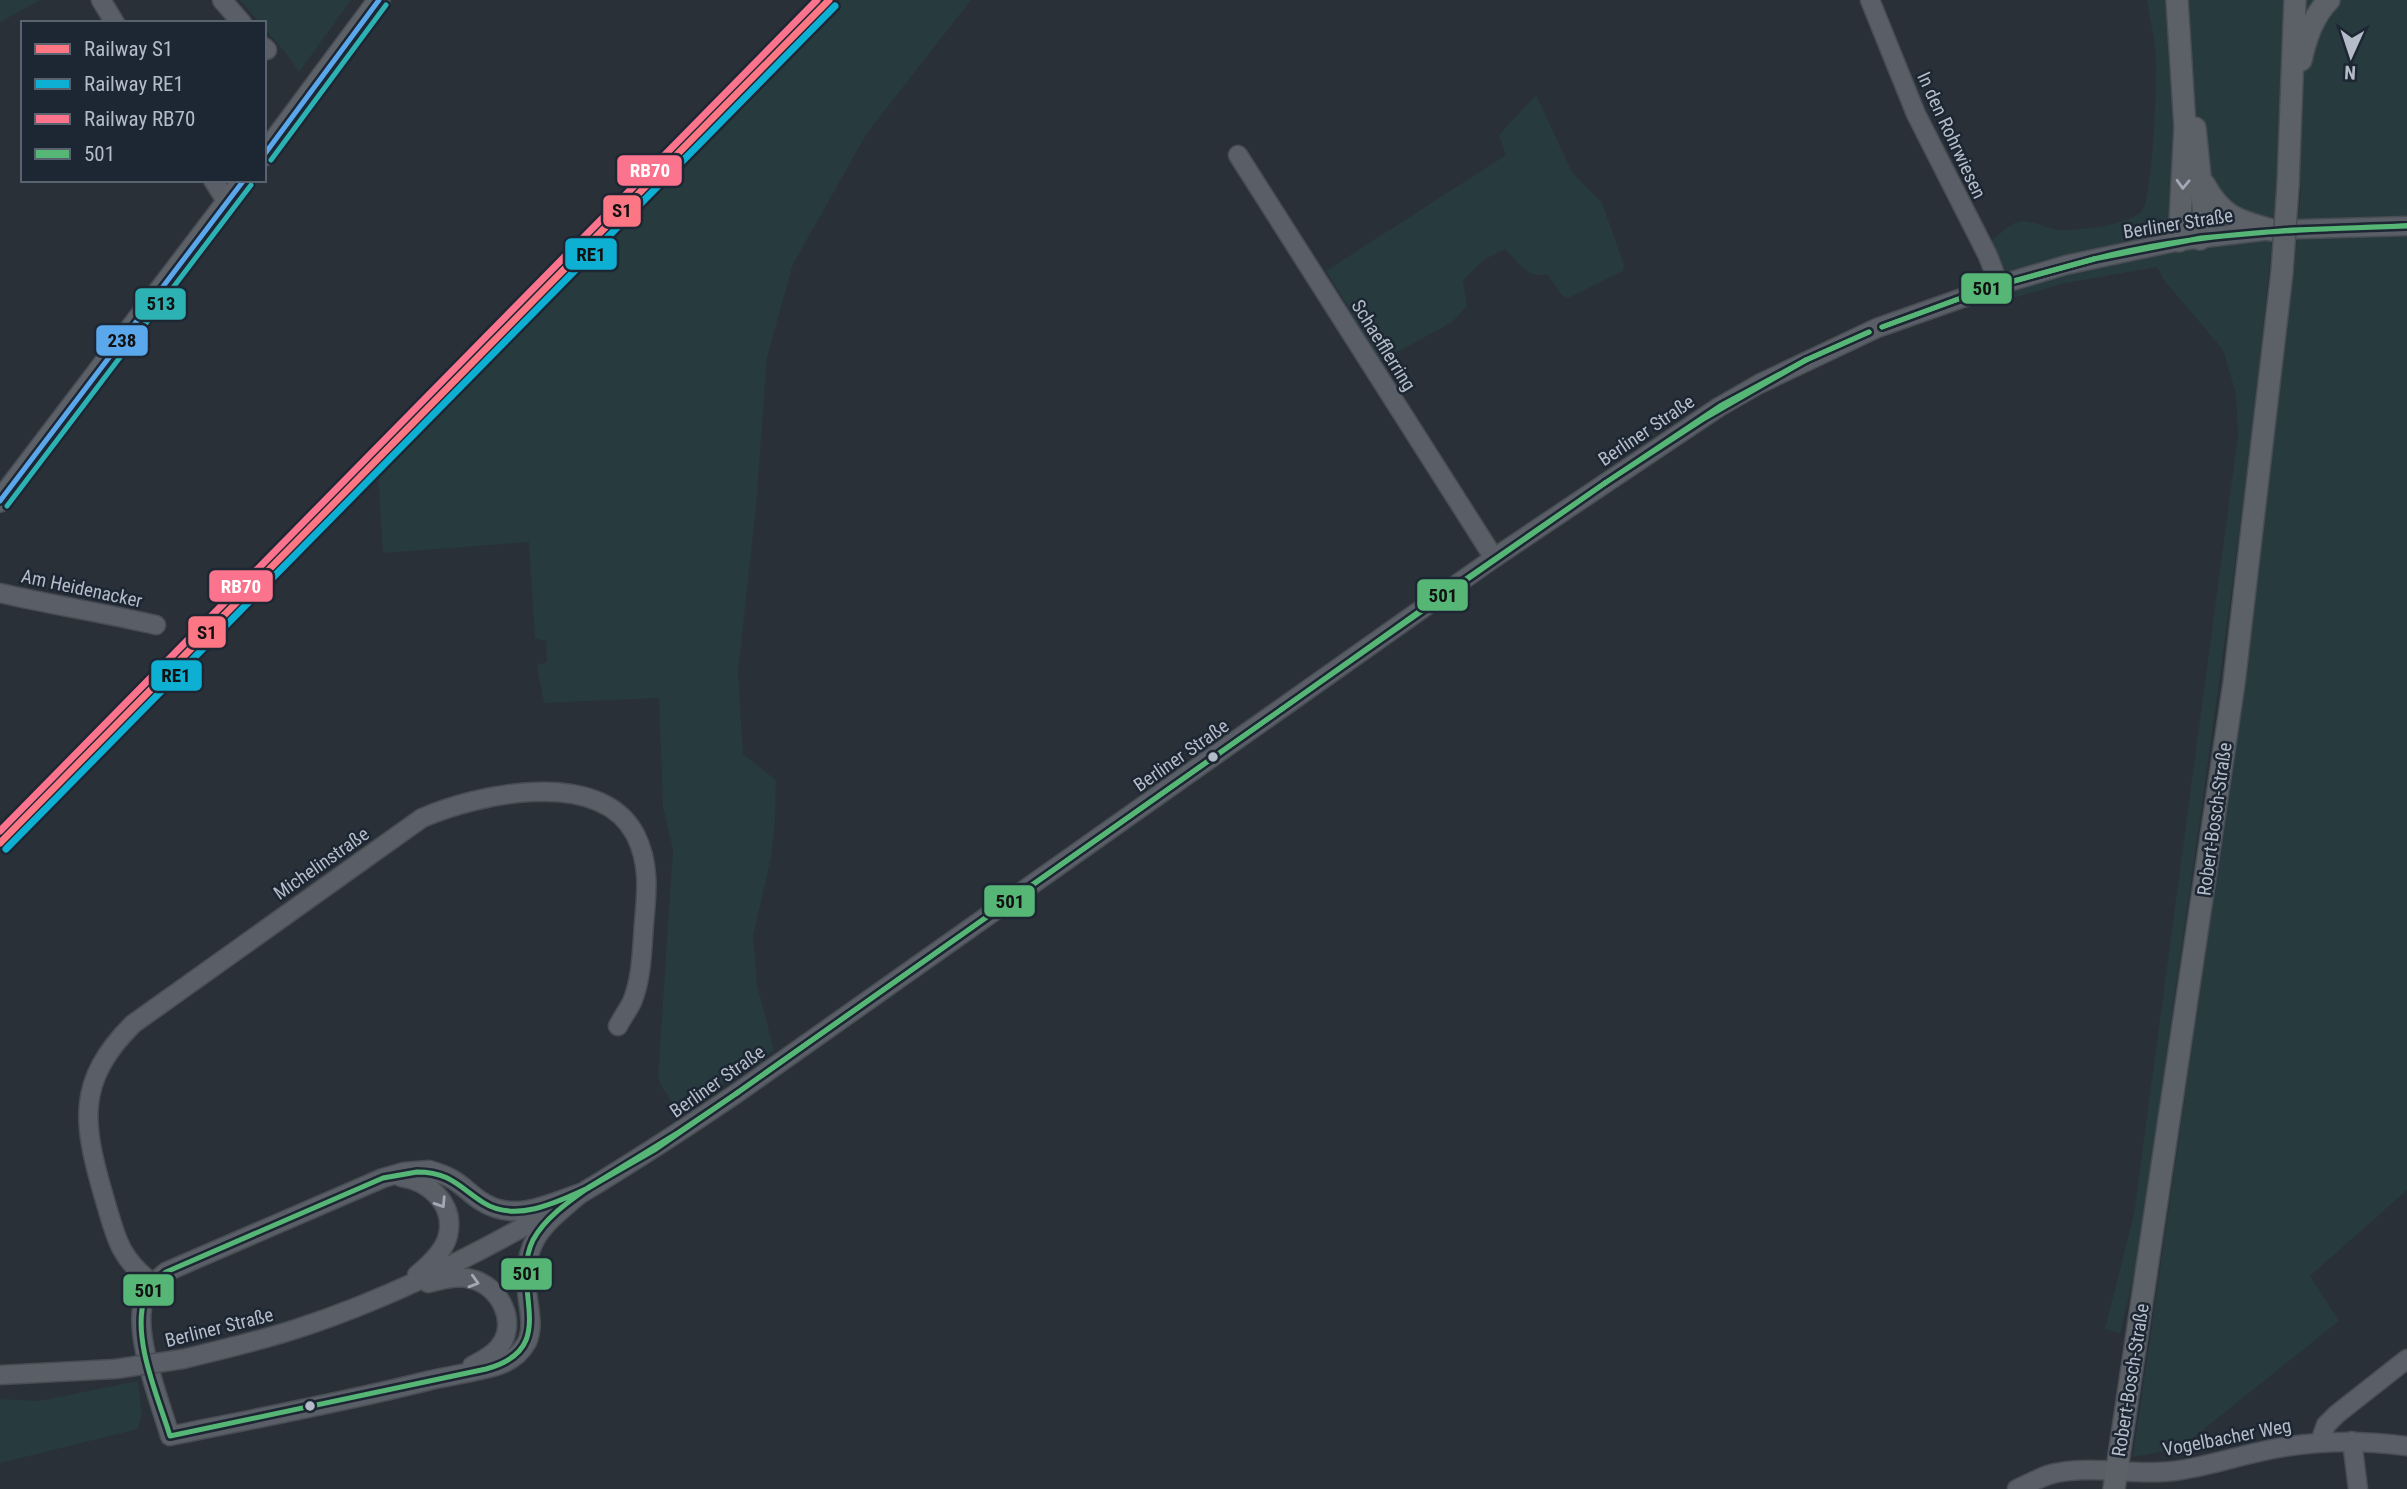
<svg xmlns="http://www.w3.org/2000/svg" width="2407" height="1489" font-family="'Roboto Condensed',sans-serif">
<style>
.green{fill:#273a3e}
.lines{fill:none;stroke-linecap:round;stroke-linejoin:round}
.minor-casing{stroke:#484c53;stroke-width:21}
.major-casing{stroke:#484c55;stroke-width:24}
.minor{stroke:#5a5e66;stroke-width:18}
.major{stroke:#5c6168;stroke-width:21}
.minor-bridge-casing{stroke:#484c53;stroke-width:21;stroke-linecap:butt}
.major-bridge-casing{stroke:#484c55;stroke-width:24;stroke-linecap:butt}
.minor-bridge{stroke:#5a5e66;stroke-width:18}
.major-bridge{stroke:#5c6168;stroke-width:21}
.bus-1-casing{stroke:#1d2633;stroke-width:10}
.bus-2-casing{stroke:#1d2633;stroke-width:10}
.bus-3-casing{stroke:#1d2633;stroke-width:10}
.bus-1{stroke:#56b676;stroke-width:5}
.bus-2{stroke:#5aa8eb;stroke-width:5}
.bus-3{stroke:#2db2b4;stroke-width:5}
.rail-1-casing{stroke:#1d2633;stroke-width:12}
.rail-2-casing{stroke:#1d2633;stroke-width:12}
.rail-3-casing{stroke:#1d2633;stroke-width:12}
.rail-1{stroke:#fd7683;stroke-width:7}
.rail-2{stroke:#0dafd3;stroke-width:7}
.rail-3{stroke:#fc738d;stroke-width:7}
.oneway{stroke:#a2aab6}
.oneway2{stroke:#a2a9b5}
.bus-dot{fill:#b4bcc9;stroke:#1d2633;stroke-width:2.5}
.labels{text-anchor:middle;stroke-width:5;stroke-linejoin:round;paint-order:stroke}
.street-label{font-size:19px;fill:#b4bcc9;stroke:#1d2633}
.line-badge{stroke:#1d2633;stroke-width:2.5}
.badge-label{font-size:19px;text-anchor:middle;font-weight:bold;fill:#fff}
.pale-badge-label{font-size:19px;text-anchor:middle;font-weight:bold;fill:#111}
</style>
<rect width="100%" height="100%" fill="#2a3038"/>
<!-- green -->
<g class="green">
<polygon points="0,0 40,0 0,22"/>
<polygon points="240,0 351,0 299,72 286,53 264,28 264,23 260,23"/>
<path d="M 840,0 L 971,0 L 867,133 L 793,264 L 767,357 L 756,507 L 738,672 L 743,754 L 776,780 L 775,823 L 771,858 L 753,936 L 757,985 L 774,1050 L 678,1115 C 673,1100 663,1092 658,1077 L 673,850 L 663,807 L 659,698 L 544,703 L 537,665 L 547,662 L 546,641 L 535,638 L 529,542 L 383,553 L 378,472 C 532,315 684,155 840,0 Z"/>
<path d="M 2147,0 L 2407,0 L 2407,1190 L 2310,1276 L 2339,1321 L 2180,1448 L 2133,1457 L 2199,998 L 2294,273 L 2301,187 L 2277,185 C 2248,518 2194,848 2149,1180 L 2135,1271 L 2120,1333 L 2105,1329 L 2134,1214 L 2238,436 L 2236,394 L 2223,350 L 2164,280 L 2157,267 L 2061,284 L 2014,298 L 1989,243 C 1997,237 2012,220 2024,221 C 2038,222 2050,231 2065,230 C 2083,230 2130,224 2142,211 C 2153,198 2157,80 2156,58 C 2155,39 2150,19 2147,0 Z"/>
<path d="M 1536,95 L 1572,172 L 1602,203 L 1624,265 L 1623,271 L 1568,298 L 1562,295 L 1547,274 C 1526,279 1519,262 1505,249 L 1485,259 L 1463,280 L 1467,306 L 1452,322 L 1381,361 L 1326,271 L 1506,155 L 1499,135 Z"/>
<polygon points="138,1381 142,1414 138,1429 0,1463 0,1399 39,1401"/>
</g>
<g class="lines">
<defs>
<g id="minor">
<polyline points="101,0 115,23"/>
<polyline points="222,0 242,23"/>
<polyline points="1870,0 1916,114 1988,256 1999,285"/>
<polyline points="264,47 267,50"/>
<polyline points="1238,155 1494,558"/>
<polyline points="213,180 227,202"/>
<path d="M 0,593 C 52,605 104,613 156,625"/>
<path d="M 429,1170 C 436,1172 443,1174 450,1178 C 462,1184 470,1194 481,1201 C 514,1223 548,1204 581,1193 C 540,1228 520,1242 528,1300 C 530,1313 533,1329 527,1342 C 521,1353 510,1361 499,1365 C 477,1372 453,1375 431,1380 C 345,1402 257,1418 170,1436 C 160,1401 131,1330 145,1297 C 149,1286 157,1280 166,1272 L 383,1178 L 404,1172 Z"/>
<path d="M 401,1177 C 429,1181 455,1204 448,1235 C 445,1250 429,1265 417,1275"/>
<path d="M 152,1283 C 118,1256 116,1237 104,1197 C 83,1124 75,1082 133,1024 L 422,818 C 477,794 599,767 635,834 C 650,863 647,892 644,923 C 642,949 642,978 632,1002 C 628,1010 622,1018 618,1026"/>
<path d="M 428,1283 C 442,1280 456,1275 471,1279 C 499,1285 519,1322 499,1347 C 492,1356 481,1361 472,1366"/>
<path d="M 183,1359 C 221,1350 259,1341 296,1329 C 451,1279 603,1184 737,1093 L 1494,558 L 1719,407 L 1759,384 L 1877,328 L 1999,285 L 2066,265 L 2179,241 L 2271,230 L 2407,226"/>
<polyline points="0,1375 115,1369"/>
<polyline points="2352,1441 2358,1489"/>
<polyline points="2320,1442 2326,1425 2337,1414 2407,1359"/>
<path d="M 2017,1489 C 2029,1484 2043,1475 2056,1473 C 2096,1465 2135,1476 2174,1471 C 2206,1467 2237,1456 2268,1450 C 2315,1440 2360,1440 2407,1446"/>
</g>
<g id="major">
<polyline points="2177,0 2185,127 2179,241"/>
<path d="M 2301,60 C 2306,38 2313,16 2329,0"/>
<polyline points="2195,128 2204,215 2200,239"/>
<polyline points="264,155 379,0"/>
<path d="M 2204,184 C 2222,217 2237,220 2271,230"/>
<polyline points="2288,185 2295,0"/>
<polyline points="0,501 244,180"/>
<polyline points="2114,1489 2234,683 2282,272"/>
</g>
</defs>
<!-- minor casing -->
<use href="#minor" class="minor-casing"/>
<!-- major casing -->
<use href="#major" class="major-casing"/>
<!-- minor -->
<use href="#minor" class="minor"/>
<!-- major -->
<use href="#major" class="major"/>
<defs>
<polyline id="minor-bridge" points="115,1369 183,1359"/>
<polyline id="major-bridge" points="2282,272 2288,185"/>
</defs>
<!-- minor-bridge casing -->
<use href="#minor-bridge" class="minor-bridge-casing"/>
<!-- major-bridge casing -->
<use href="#major-bridge" class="major-bridge-casing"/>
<!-- minor-bridge -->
<use href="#minor-bridge" class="minor-bridge"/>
<!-- major-bridge -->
<use href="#major-bridge" class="major-bridge"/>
<defs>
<g id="bus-1">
<path d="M 2407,226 L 2292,230 L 2201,238 L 2094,259 C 2197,232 2301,229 2407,226 Z"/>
<polyline points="1882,327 1988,288 2094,259"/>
<polyline points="1882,327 1989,288 2094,259"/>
<polyline points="1806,360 1869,332"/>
<polyline points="1806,360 1869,332"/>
<polyline points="1605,483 1720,406 1806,360"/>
<polyline points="1605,483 1705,418 1806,360"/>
<polyline points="1282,709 1431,603 1605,483"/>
<polyline points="1282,709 1605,483"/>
<polyline points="737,1093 1282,709"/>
<polyline points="737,1093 1282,709"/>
<path d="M 417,1172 C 450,1172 459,1187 484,1203 C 516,1223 558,1202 588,1188 C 568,1202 545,1218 533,1240 C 509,1289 563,1348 486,1369 L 170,1436 C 158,1397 131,1337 145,1297 C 149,1286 158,1279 166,1272 L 383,1178 Z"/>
<polyline points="588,1188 676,1134 737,1093"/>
<polyline points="588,1188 656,1149 737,1093"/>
</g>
<g id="bus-2">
<polyline points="264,155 379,0"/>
<polyline points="0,501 244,180"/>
</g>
<g id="bus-3">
<polyline points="271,160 386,5"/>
<polyline points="7,506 251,185"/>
</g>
</defs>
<!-- bus-1 casing -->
<use href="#bus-1" class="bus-1-casing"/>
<!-- bus-2 casing -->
<use href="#bus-2" class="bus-2-casing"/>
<!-- bus-3 casing -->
<use href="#bus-3" class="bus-3-casing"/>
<!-- bus-1 -->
<use href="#bus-1" class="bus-1"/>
<!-- bus-2 -->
<use href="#bus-2" class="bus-2"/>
<!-- bus-3 -->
<use href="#bus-3" class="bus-3"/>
<defs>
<polyline id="rail-1" points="0,843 829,0"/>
<polyline id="rail-2" points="6,849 835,6"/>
<polyline id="rail-3" points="0,831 817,0"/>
</defs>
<!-- rail-1 casing -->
<use href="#rail-1" class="rail-1-casing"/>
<!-- rail-2 casing -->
<use href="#rail-2" class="rail-2-casing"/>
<!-- rail-3 casing -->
<use href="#rail-3" class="rail-3-casing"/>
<!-- rail-1 -->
<use href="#rail-1" class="rail-1"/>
<!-- rail-2 -->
<use href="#rail-2" class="rail-2"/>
<!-- rail-3 -->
<use href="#rail-3" class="rail-3"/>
</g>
<!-- one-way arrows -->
<defs><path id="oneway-chevron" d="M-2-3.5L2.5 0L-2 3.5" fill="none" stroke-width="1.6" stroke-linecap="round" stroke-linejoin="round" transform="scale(1.75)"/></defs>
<use class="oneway" href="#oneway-chevron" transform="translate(2183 184) rotate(92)"/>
<g class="oneway2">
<use href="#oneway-chevron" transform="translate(441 1203) rotate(57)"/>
<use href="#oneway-chevron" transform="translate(474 1282) rotate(16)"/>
</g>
<!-- markers -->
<g class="bus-dot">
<circle cx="1213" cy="757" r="6"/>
<circle cx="310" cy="1406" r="6"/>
</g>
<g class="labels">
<!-- street labels -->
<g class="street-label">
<text transform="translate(1952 135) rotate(65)" y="7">In den Rohrwiesen</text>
<text transform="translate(2178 223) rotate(-9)" y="7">Berliner Straße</text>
<text transform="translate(1384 345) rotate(58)" y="7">Schaefflerring</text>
<text transform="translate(1646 430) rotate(-34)" y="7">Berliner Straße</text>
<text transform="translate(82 588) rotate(12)" y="7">Am Heidenacker</text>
<text transform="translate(1181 755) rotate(-35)" y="7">Berliner Straße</text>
<text transform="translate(2214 819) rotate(-82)" y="7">Robert-Bosch-Straße</text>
<text transform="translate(321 863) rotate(-35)" y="7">Michelinstraße</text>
<text transform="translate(717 1081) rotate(-35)" y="7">Berliner Straße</text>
<text transform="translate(219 1327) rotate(-14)" y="7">Berliner Straße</text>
<text transform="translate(2130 1380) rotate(-81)" y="7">Robert-Bosch-Straße</text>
<text transform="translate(2227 1437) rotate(-11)" y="7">Vogelbacher Weg</text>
</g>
</g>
<g class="line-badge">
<rect x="616" y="154" width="67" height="33" rx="7" fill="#fc738d"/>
<rect x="602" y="194" width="40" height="34" rx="7" fill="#fd7683"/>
<rect x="564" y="237" width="54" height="34" rx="7" fill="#0dafd3"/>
<rect x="1960" y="272" width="53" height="33" rx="7" fill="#56b676"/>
<rect x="134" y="287" width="53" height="34" rx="7" fill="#2db2b4"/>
<rect x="95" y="324" width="54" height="33" rx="7" fill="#5aa8eb"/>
<rect x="208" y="569" width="66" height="34" rx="7" fill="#fc738d"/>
<rect x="1416" y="578" width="53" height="34" rx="7" fill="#56b676"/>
<rect x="187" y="615" width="40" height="34" rx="7" fill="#fd7683"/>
<rect x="150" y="659" width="53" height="33" rx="7" fill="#0dafd3"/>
<rect x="983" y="884" width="53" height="34" rx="7" fill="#56b676"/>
<rect x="500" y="1257" width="53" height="34" rx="7" fill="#56b676"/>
<rect x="122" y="1273" width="53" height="34" rx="7" fill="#56b676"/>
</g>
<g class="badge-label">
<text x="650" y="177">RB70</text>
<text x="241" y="593">RB70</text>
</g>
<g class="pale-badge-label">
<text x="622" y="217">S1</text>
<text x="591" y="261">RE1</text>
<text x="1987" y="295">501</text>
<text x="161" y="310">513</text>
<text x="122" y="347">238</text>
<text x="1443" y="602">501</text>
<text x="207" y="639">S1</text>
<text x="176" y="682">RE1</text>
<text x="1010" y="908">501</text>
<text x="527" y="1280">501</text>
<text x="149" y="1297">501</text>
</g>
<!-- legend -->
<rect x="21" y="21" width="245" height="161" fill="#1d2633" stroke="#59626f" stroke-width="2"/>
<rect x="35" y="44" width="35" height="10" fill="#fd7683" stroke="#59626f" stroke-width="2"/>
<text x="84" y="56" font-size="21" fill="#b4bcc9">Railway S1</text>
<rect x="35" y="79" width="35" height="10" fill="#0dafd3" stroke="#59626f" stroke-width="2"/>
<text x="84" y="91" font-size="21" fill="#b4bcc9">Railway RE1</text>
<rect x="35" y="114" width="35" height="10" fill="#fc738d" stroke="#59626f" stroke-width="2"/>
<text x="84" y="126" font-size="21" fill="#b4bcc9">Railway RB70</text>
<rect x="35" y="149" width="35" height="10" fill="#56b676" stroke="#59626f" stroke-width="2"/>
<text x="84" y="161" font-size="21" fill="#b4bcc9">501</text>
<!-- north arrow -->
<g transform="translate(2351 56) rotate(183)" stroke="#1d2633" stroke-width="5" paint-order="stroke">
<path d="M0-5L12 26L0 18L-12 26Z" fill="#b4bcc9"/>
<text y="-10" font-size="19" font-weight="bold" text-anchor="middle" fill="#b4bcc9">N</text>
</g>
</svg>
